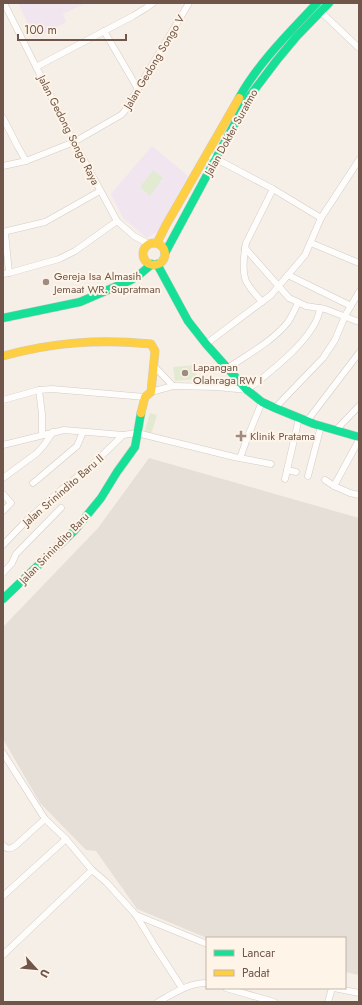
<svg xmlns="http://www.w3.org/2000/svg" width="362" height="1005" font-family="Jost,sans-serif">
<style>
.industrial{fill:#e6dfd8}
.education{fill:#f1e6f0}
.green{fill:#e2ebd2}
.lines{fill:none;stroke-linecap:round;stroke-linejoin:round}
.street-casing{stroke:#d3ccc6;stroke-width:7}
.fast-casing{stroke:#d4cbc4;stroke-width:9}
.slow-casing{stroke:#d4cbc4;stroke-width:9}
.street{stroke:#fefdfb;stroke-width:6}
.fast{stroke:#16e098;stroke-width:8}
.slow{stroke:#ffcf43;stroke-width:8}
.poi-dot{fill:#9f8c81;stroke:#fef4e7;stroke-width:1.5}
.labels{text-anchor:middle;stroke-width:4;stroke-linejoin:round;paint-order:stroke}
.street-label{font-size:11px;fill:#70564a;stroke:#fef4e7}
.poi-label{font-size:11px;fill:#70564a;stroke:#fef4e7;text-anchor:start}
</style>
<rect width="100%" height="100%" fill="#f5efe7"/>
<!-- industrial -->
<polygon class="industrial" points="149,458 359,518 359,975 345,972 345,938 207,938 137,909 96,851 86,850 40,803 3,739 3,627 98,528"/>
<!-- education -->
<g class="education">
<polygon points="18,3 83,3 84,4 63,14 66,22 35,38"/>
<polygon points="152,146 188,176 157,232 147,238 123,218 111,194"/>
</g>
<!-- green -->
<g class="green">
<polygon points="153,170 163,178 150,196 140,187"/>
<polygon points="195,365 197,379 175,381 173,367"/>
<polygon points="150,413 157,415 151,435 144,433"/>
</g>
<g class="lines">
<defs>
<g id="street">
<polyline points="4,3 74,142 117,221 134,236 149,244"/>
<polyline points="321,12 359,48"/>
<polyline points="104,31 138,89"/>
<polyline points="36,67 133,16 146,8 153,3"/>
<polyline points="3,118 18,147 26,161"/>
<polyline points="207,154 273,189 321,218 359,160"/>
<polyline points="3,166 26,161 74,142 121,115 124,112 189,3"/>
<polyline points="3,232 45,222 100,191"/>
<polyline points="5,232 9,273"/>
<polyline points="311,243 359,263"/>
<polyline points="245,248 289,298 306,306 325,309 359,322"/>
<polyline points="3,274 9,273 59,259 75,251 117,221"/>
<polyline points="288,275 351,306"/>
<path d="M 262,302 C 257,296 250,289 246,281 C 242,271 244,254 246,243 L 273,189"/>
<polyline points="206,344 271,295 305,255 321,218"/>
<polyline points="153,365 173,386"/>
<path d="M 228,368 C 247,355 273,341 288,322 C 292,316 295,309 298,303"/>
<polyline points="39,390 42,414 42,435"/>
<path d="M 151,392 L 173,386 L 217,387 L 247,390 C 269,373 317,337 320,308"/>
<polyline points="3,400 39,390 52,389 145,397"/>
<polyline points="275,408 323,358 335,340 345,316 359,292"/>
<polyline points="307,421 359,353"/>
<polyline points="336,430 359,406"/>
<polyline points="359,440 334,486 350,493 359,495"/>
<polyline points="3,445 64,430 123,435 137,433 234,457 271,464"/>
<polyline points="240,458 248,436 262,402"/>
<polyline points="287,470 296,472"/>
<polyline points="308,476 321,426"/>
<polyline points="3,478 37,453 44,445 53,432"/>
<polyline points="285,479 299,418"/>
<polyline points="325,480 334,486"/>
<polyline points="33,483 38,479 77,446 83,432"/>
<polyline points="3,494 11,503 3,511"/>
<polyline points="3,545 27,520 61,490 77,477 85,472 123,435"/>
<polyline points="3,573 12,563 16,554 61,508"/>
<polyline points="3,753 45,819 66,839 92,870 106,882 136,915 156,948 182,988"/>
<path d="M 3,845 C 7,850 11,849 15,846 L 45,819"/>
<polyline points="3,896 66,839"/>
<polyline points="136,915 207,944"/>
<polyline points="3,955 92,870"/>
<polyline points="226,988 274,1002"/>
<polyline points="334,988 359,993"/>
<path d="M 158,1002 C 174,993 188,983 207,983"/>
<polyline points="328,1002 332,988"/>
</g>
<g id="fast">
<path d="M 239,98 C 259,62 289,33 317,3"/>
<polyline points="165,253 249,97 277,60 297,36 329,3"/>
<polyline points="157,264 188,321 206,344 247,390 262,402 275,408 314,424 359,437"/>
<polyline points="3,318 80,302 131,280 139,275 152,264"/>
<polyline points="3,599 75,530 101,498 117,472 135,447 141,413"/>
</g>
<g id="slow">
<polyline points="157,243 166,225 239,98"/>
<circle cx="154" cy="254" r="11"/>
<path d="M 3,356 C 54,342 99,339 151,344 L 155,351 L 151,392 L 145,397 L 141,413"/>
</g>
</defs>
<!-- street casing -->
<use href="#street" class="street-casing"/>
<!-- fast casing -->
<use href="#fast" class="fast-casing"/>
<!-- slow casing -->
<use href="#slow" class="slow-casing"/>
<!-- street -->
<use href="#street" class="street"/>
<!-- fast -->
<use href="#fast" class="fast"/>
<!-- slow -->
<use href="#slow" class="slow"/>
</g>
<!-- markers -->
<g class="poi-dot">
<circle cx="46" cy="282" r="4"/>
<circle cx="185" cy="373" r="4"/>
<path d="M239 430h4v4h4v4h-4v4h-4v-4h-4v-4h4z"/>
</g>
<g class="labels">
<!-- street labels -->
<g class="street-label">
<text transform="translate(154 62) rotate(-59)" y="4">Jalan Gedong Songo V</text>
<text transform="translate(69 130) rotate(63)" y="4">Jalan Gedong Songo Raya</text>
<text transform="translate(231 132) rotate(-61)" y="4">Jalan Dokter Suratmo</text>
<text transform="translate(63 490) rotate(-41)" y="4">Jalan Srinindito Baru II</text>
<text transform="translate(54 548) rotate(-46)" y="4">Jalan Srinindito Baru</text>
</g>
<!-- poi labels -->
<g class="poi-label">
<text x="54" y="280">Gereja Isa Almasih<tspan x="54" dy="13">Jemaat WR. Supratman</tspan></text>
<text x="193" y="371">Lapangan<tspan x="193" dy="13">Olahraga RW I</tspan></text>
<text x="250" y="440">Klinik Pratama</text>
</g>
</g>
<!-- border -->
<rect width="362" height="1005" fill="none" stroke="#70564a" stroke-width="8"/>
<!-- legend -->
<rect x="206" y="937" width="140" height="52" fill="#fef4e7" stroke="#c5b5a8"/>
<rect x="214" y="950" width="20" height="6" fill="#16e098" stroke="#c5b5a8"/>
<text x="242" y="957" font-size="12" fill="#70564a">Lancar</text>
<rect x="214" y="970" width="20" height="6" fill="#ffcf43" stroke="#c5b5a8"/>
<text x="242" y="977" font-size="12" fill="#70564a">Padat</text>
<!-- north arrow -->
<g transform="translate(36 969) rotate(117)" stroke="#fef4e7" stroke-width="3" paint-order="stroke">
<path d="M0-3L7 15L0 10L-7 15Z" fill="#70564a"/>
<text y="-6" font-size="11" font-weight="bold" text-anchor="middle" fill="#70564a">U</text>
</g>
<!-- scale -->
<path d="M18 34v6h108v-6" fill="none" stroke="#70564a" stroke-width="2"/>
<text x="24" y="34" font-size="12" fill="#70564a" stroke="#fef4e7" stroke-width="3" paint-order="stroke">100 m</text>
</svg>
